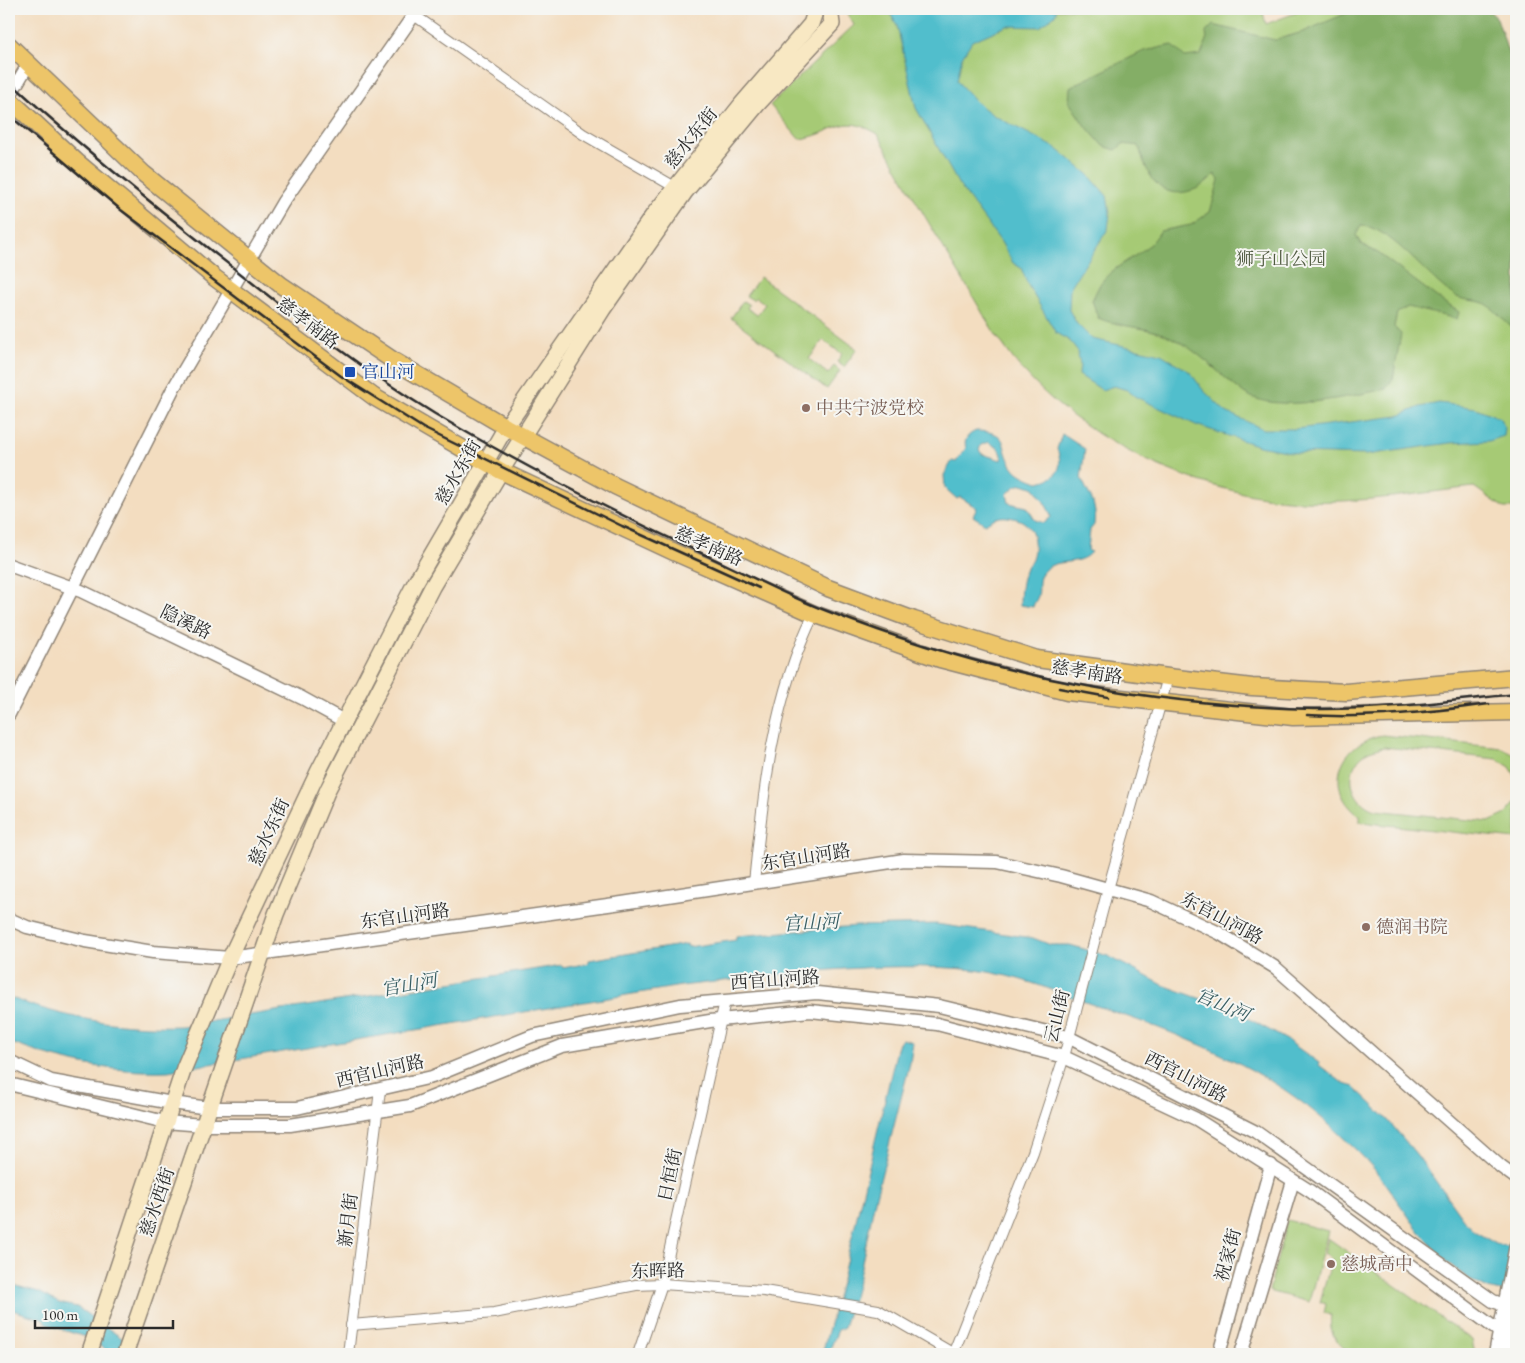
<svg xmlns="http://www.w3.org/2000/svg" width="1525" height="1363" font-family="'EB Garamond','Noto Serif SC',serif">
<style>
.green{fill:#a6ca74;stroke:#687a50}
.forest{fill:#84ae66;stroke:#586c48}
.water{fill:#51becc;stroke:#3e747c;fill-rule:evenodd}
.lines{fill:none;stroke-linecap:round;stroke-linejoin:round}
.minor-casing{stroke:#8f8476;stroke-width:12}
.tertiary-casing{stroke:#8f8476;stroke-width:15}
.secondary-casing{stroke:#8f8476;stroke-width:18}
.primary-casing{stroke:#8f8476;stroke-width:19}
.minor{stroke:#fff;stroke-width:10}
.tertiary{stroke:#fff;stroke-width:12}
.secondary{stroke:#f8e8c3;stroke-width:15}
.primary{stroke:#edc569;stroke-width:16}
.rail{stroke:#2b2b2b;stroke-width:2.5}
.transit-dot{fill:#1a4fb4;stroke:#f6f6f2;stroke-width:2}
.education-dot{fill:#8d6e63;stroke:#f6f6f2;stroke-width:2}
.labels{text-anchor:middle;stroke-width:4;stroke-linejoin:round;paint-order:stroke}
.street-label{font-size:18px;fill:#2b2b2b;stroke:#f6f6f2}
.park-label{font-size:18px;fill:#505b41;stroke:#f6f6f2}
.transit-label{font-size:18px;fill:#164399;stroke:#f6f6f2;text-anchor:start}
.education-label{font-size:18px;fill:#785e54;stroke:#f6f6f2;text-anchor:start}
.water-label{font-size:19px;font-style:italic;fill:#385e63;stroke:#f6f6f2}
</style>
<rect width="100%" height="100%" fill="#f6f6f2"/>
<filter id="ink" filterUnits="userSpaceOnUse"><feTurbulence type="fractalNoise" baseFrequency=".02" numOctaves="2"/><feDisplacementMap in="SourceGraphic" scale="10" xChannelSelector="R" yChannelSelector="G"/><feConvolveMatrix kernelMatrix="1 2 1 2 8 2 1 2 1" color-interpolation-filters="sRGB"/></filter>
<filter id="wash" filterUnits="userSpaceOnUse"><feTurbulence type="fractalNoise" baseFrequency=".0096" numOctaves="4" result="noise"/><feDisplacementMap in="SourceGraphic" scale="20" xChannelSelector="R" yChannelSelector="G"/><feGaussianBlur stdDeviation="1.12" result="paint"/><feColorMatrix in="noise" values="0 0 0 0 0 0 0 0 0 0 0 0 0 0 0 0 0 1.4 0 .05"/><feComposite in="paint" operator="in"/></filter>
<g filter="url(#wash)">
<rect width="100%" height="100%" fill="#f3ddc0"/>
<!-- green -->
<g class="green">
<path d="M 844,9 L 1262,9 L 1266,24 L 1306,9 L 1438,9 L 1516,149 L 1516,508 L 1504,508 L 1474,487 C 1418,493 1358,504 1302,501 C 1197,496 1067,436 1006,349 C 992,331 981,310 969,290 C 938,239 907,187 878,134 C 840,111 835,135 799,139 L 770,105 L 854,25 Z"/>
<polygon points="760,277 857,349 844,367 837,362 842,354 823,340 809,359 828,374 834,366 840,371 827,389 731,318 743,301 749,305 747,308 757,315 765,304 756,297 753,300 746,296"/>
<path d="M 1383,735 L 1502,748 L 1516,756 L 1516,777 L 1510,767 L 1497,759 L 1384,747 C 1376,749 1368,750 1362,756 C 1343,773 1352,803 1375,810 L 1489,822 L 1506,814 L 1516,801 L 1516,839 L 1360,822 L 1360,816 C 1322,790 1339,741 1383,735 Z"/>
<polygon points="1287,1220 1328,1231 1309,1302 1269,1291"/>
<path d="M 1328,1238 L 1472,1340 L 1475,1354 L 1351,1354 C 1338,1344 1328,1334 1331,1315 L 1324,1313 L 1326,1304 L 1320,1302 L 1332,1259 L 1324,1253 Z"/>
</g>
<!-- forest -->
<path class="forest" d="M 1356,9 L 1487,9 L 1497,18 L 1516,77 L 1516,331 C 1506,324 1498,312 1488,305 C 1479,299 1465,302 1455,296 C 1429,280 1389,225 1361,226 L 1356,235 L 1361,244 L 1378,253 L 1442,301 L 1459,312 L 1457,319 L 1408,307 L 1397,313 L 1394,327 L 1401,334 L 1393,379 L 1386,389 C 1349,396 1277,415 1244,393 C 1218,374 1198,349 1168,336 C 1146,326 1121,328 1098,318 L 1092,300 C 1096,293 1099,284 1104,279 C 1120,261 1150,252 1160,231 L 1191,225 L 1210,212 L 1219,180 L 1215,174 C 1209,179 1201,188 1193,190 C 1158,202 1146,173 1139,146 L 1123,144 L 1116,150 L 1103,146 L 1083,123 L 1069,102 L 1070,87 L 1144,51 L 1172,45 L 1185,57 L 1201,55 L 1207,40 L 1206,32 L 1213,25 L 1275,40 L 1303,32 Z"/>
<!-- water -->
<g class="water">
<polygon points="888,9 1057,9 1055,15 1040,27 1007,26 972,41 962,57 957,81 976,102 993,115 1056,148 1088,174 1107,196 1110,213 1108,229 1070,288 1069,310 1077,324 1092,339 1161,354 1190,372 1203,390 1226,412 1263,429 1296,429 1398,416 1420,407 1439,403 1476,408 1500,418 1505,428 1504,436 1489,441 1450,443 1366,455 1296,453 1259,446 1196,425 1136,397 1127,390 1114,386 1102,390 1079,375 1080,364 1077,350 1070,341 1056,333 1029,287 1021,268 1013,263 1001,242 959,185 916,108 897,26"/>
<path d="M 976,431 C 1014,432 997,446 1014,468 C 1019,475 1030,479 1038,482 C 1058,479 1064,467 1057,449 L 1062,434 L 1085,449 L 1081,478 L 1093,502 L 1095,512 L 1094,525 L 1090,530 L 1088,550 L 1091,552 C 1078,568 1054,556 1042,573 C 1037,580 1040,588 1038,596 C 1037,600 1034,602 1033,607 L 1020,605 C 1020,594 1021,584 1024,574 C 1025,569 1029,565 1031,561 C 1038,545 1034,524 1017,519 C 1003,515 997,516 985,524 L 973,516 L 977,508 L 960,497 L 957,499 L 945,488 L 944,475 L 952,461 L 956,462 L 966,448 C 963,439 969,434 976,431 ZM 988,442 L 998,448 L 1002,454 L 1001,460 L 982,454 L 979,450 L 981,445 ZM 1022,484 L 1033,487 C 1039,494 1049,508 1051,517 L 1044,523 L 1035,520 L 1027,507 L 1009,503 L 1007,494 L 1016,486 Z"/>
<path d="M 936,924 L 1033,938 L 1051,945 L 1070,945 L 1108,956 L 1163,985 L 1237,1012 L 1287,1040 L 1319,1063 L 1319,1065 L 1344,1084 L 1354,1087 L 1387,1119 L 1417,1155 L 1463,1219 L 1474,1231 L 1496,1244 L 1516,1248 L 1516,1294 C 1506,1292 1493,1292 1484,1287 C 1434,1263 1407,1212 1375,1170 C 1364,1157 1351,1145 1338,1133 C 1268,1065 1179,1034 1088,1003 C 1050,989 1015,975 975,970 C 880,960 775,975 681,986 L 168,1071 C 114,1073 59,1062 9,1042 L 9,997 C 66,1019 121,1028 182,1026 L 562,965 L 563,968 L 589,963 L 589,960 L 687,944 L 688,947 L 736,940 L 736,936 L 857,926 Z"/>
<polygon points="902,1039 913,1042 910,1063 875,1200 857,1286 844,1327 838,1330 828,1354 822,1354 842,1279 898,1045"/>
<polygon points="9,1284 39,1292 59,1303 77,1307 132,1345 142,1354 113,1354 85,1337 51,1326 42,1319 9,1309"/>
</g>
</g>
<g filter="url(#ink)">
<g class="lines">
<defs>
<g id="minor">
<polyline points="414,15 583,134 680,190"/>
<path d="M 754,883 C 763,793 773,696 814,614"/>
<polyline points="351,1325 494,1313 636,1285 662,1284 764,1291 878,1310 954,1354"/>
<polyline points="348,1354 380,1090"/>
<polyline points="638,1354 662,1284 725,1001"/>
<polyline points="953,1354 1033,1152 1064,1057 1108,889 1168,677"/>
</g>
<g id="tertiary">
<polyline points="9,97 29,63"/>
<polyline points="9,565 81,591 302,698 344,721"/>
<polyline points="9,714 173,389 283,202 418,9"/>
<polyline points="9,919 27,927 85,941 153,952 230,958 622,903 904,860 997,862 1061,876 1151,901 1219,933 1276,968 1501,1167 1516,1178"/>
<polyline points="9,1061 51,1081 172,1103 209,1108 297,1108 432,1077 532,1036 680,1005 817,993 939,1006 1068,1037 1256,1132 1493,1301 1513,1308"/>
<polyline points="9,1084 165,1122 203,1125 290,1125 410,1106 562,1046 710,1021 810,1011 937,1024 1064,1057 1196,1119 1310,1191 1500,1332 1508,1335"/>
<polyline points="1219,1354 1271,1165"/>
<polyline points="1241,1354 1293,1181"/>
<polyline points="1495,1354 1516,1245"/>
<polyline points="1505,1354 1516,1294"/>
</g>
<g id="secondary">
<polyline points="89,1354 184,1068 230,958 318,772 414,585 506,427 654,214 741,105 811,24 814,15 812,9"/>
<polyline points="125,1354 276,914 328,789 432,587 501,471 603,309 685,192 757,105 832,24 830,9"/>
</g>
<g id="primary">
<polyline points="9,45 144,174 281,285 394,361 506,427 615,486 828,588 914,620 1037,659 1168,677 1252,687 1346,692 1516,677"/>
<polyline points="9,99 77,162 215,278 374,397 501,471 676,553 814,614 940,659 1067,692 1293,717 1516,712"/>
</g>
</defs>
<!-- minor casing -->
<use href="#minor" class="minor-casing"/>
<!-- tertiary casing -->
<use href="#tertiary" class="tertiary-casing"/>
<!-- secondary casing -->
<use href="#secondary" class="secondary-casing"/>
<!-- primary casing -->
<use href="#primary" class="primary-casing"/>
<!-- minor -->
<use href="#minor" class="minor"/>
<!-- tertiary -->
<use href="#tertiary" class="tertiary"/>
<!-- secondary -->
<use href="#secondary" class="secondary"/>
<!-- primary -->
<use href="#primary" class="primary"/>
<!-- rail -->
<g class="rail">
<path d="M 9,81 C 82,148 158,209 236,270 C 300,321 365,371 435,414 C 525,467 617,514 712,558 C 750,576 788,596 827,611 C 911,644 998,670 1087,686 C 1161,700 1239,707 1314,709 C 1381,710 1449,701 1516,694"/>
<polyline points="9,115 121,210 266,320 341,376 423,428 622,526 759,588"/>
<polyline points="1059,688 1108,697"/>
<path d="M 1307,715 C 1368,719 1429,712 1489,704"/>
</g>
</g>
</g>
<!-- markers -->
<rect class="transit-dot" x="344" y="366" width="12" height="12" rx="2.5"/>
<g class="education-dot">
<circle cx="806" cy="408" r="5"/>
<circle cx="1366" cy="927" r="5"/>
<circle cx="1331" cy="1264" r="5"/>
</g>
<g class="labels">
<!-- street labels -->
<g class="street-label">
<text transform="translate(691 138) rotate(-51)" y="6">慈水东街</text>
<text transform="translate(308 323) rotate(37)" y="6">慈孝南路</text>
<text transform="translate(458 472) rotate(-60)" y="6">慈水东街</text>
<text transform="translate(709 546) rotate(24)" y="6">慈孝南路</text>
<text transform="translate(186 622) rotate(26)" y="6">隐溪路</text>
<text transform="translate(1087 672) rotate(9)" y="6">慈孝南路</text>
<text transform="translate(269 832) rotate(-65)" y="6">慈水东街</text>
<text transform="translate(806 857) rotate(-9)" y="6">东官山河路</text>
<text transform="translate(405 916) rotate(-8)" y="6">东官山河路</text>
<text transform="translate(1222 918) rotate(28)" y="6">东官山河路</text>
<text transform="translate(775 980) rotate(-4)" y="6">西官山河路</text>
<text transform="translate(1057 1016) rotate(-76)" y="6">云山街</text>
<text transform="translate(380 1071) rotate(-13)" y="6">西官山河路</text>
<text transform="translate(1186 1077) rotate(27)" y="6">西官山河路</text>
<text transform="translate(670 1175) rotate(-78)" y="6">日恒街</text>
<text transform="translate(157 1202) rotate(-71)" y="6">慈水西街</text>
<text transform="translate(348 1220) rotate(-83)" y="6">新月街</text>
<text transform="translate(1228 1255) rotate(-75)" y="6">祝家街</text>
<text transform="translate(658 1271) rotate(-1)" y="6">东晖路</text>
</g>
<!-- park labels -->
<g class="park-label">
<text x="1281" y="265">狮子山公园</text>
</g>
<!-- transit labels -->
<g class="transit-label">
<text x="361" y="378">官山河</text>
</g>
<!-- education labels -->
<g class="education-label">
<text x="816" y="414">中共宁波党校</text>
<text x="1376" y="933">德润书院</text>
<text x="1341" y="1270">慈城高中</text>
</g>
<!-- water labels -->
<g class="water-label">
<text transform="translate(811 922) rotate(-3)" y="7">官山河</text>
<text transform="translate(409 984) rotate(-10)" y="7">官山河</text>
<text transform="translate(1223 1004) rotate(23)" y="7">官山河</text>
</g>
</g>
<!-- margin -->
<rect width="1525" height="1363" fill="none" stroke="#f6f6f2" stroke-width="30"/>
<!-- scale -->
<path d="M35 1320v8h138v-8" fill="none" stroke="#2b2b2b" stroke-width="2.5"/>
<text x="42" y="1320" font-size="15" fill="#2b2b2b" stroke="#f6f6f2" stroke-width="4" paint-order="stroke">100 m</text>
</svg>
